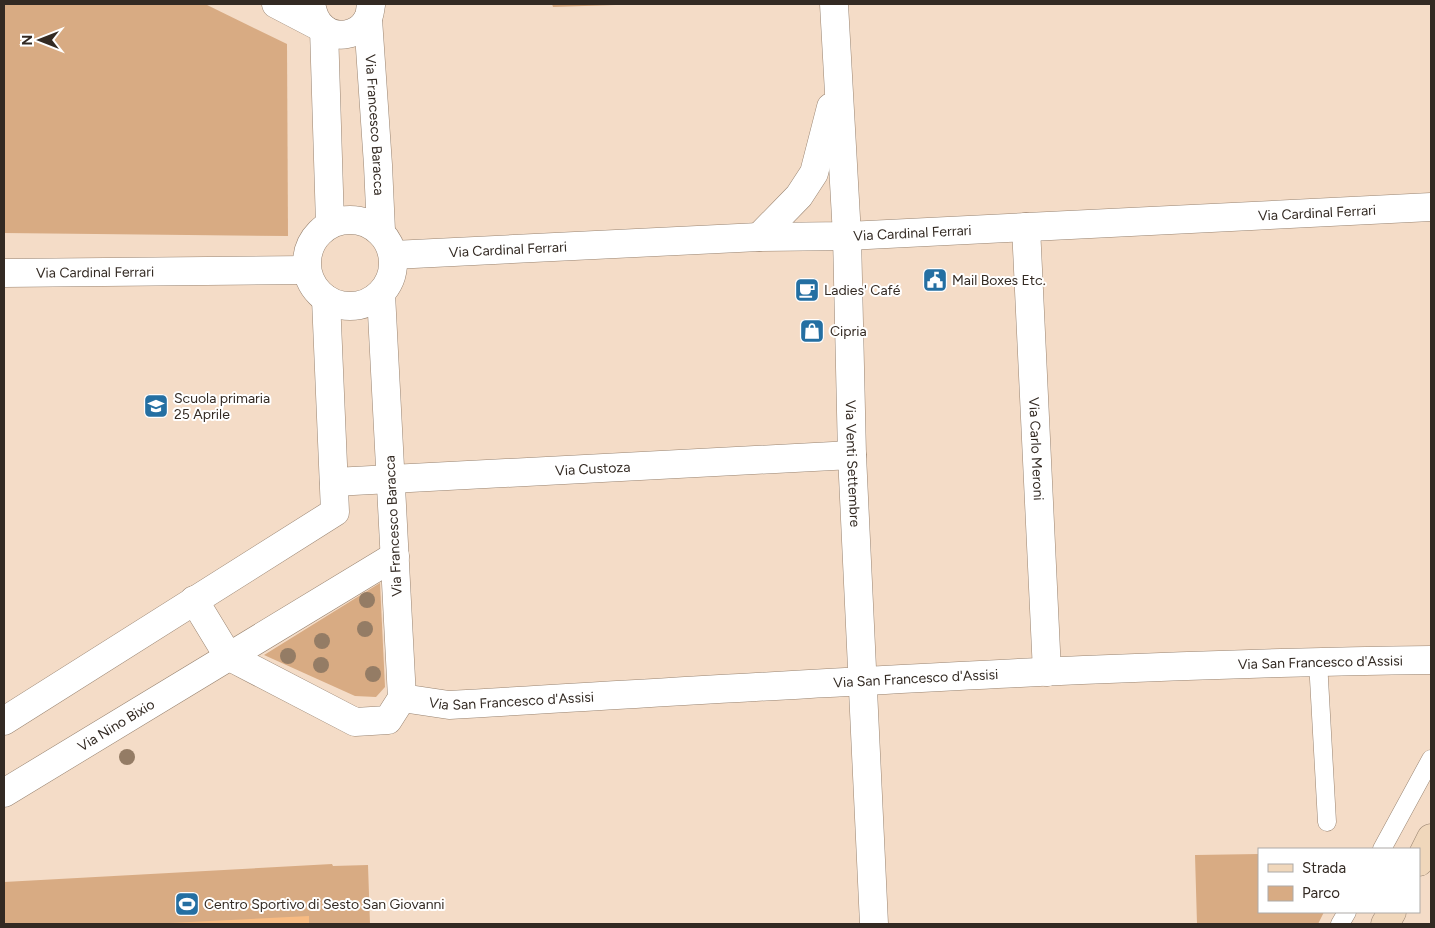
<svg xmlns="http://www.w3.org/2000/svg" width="1435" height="928" font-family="Figtree,sans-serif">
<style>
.green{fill:#d8ab83}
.water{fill:#f8bb82}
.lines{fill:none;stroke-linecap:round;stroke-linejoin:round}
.service-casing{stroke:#988370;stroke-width:19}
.minor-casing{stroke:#988370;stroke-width:29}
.secondary-casing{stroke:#988370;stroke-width:29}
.service{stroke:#fff;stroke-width:18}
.minor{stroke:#fff;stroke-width:28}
.secondary{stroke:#f0d7bb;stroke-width:28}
.tree{fill:#947c65}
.labels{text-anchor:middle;stroke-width:4;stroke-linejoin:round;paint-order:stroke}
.street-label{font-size:14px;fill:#332a23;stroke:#fff}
.poi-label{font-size:14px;fill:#332a23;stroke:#fff;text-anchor:start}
</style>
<rect width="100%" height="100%" fill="#f4dcc7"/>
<!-- green -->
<g class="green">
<polygon points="4,4 205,4 287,44 288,236 4,233"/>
<polygon points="552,4 647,4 553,7"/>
<polygon points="380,583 385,687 376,697 355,696 264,655"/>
<polygon points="1259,854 1259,912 1324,912 1318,924 1197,924 1195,855"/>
<polygon points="332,864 333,866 368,865 370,924 4,924 4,882"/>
</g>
<!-- water -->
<polygon class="water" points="309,916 309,924 149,924"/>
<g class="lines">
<defs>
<g id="service">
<polyline points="1318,661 1327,822"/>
<polyline points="1382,849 1431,759"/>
<polyline points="1340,924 1347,912"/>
</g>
<g id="minor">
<polyline points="276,4 322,28"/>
<path d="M 311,4 C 313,13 315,21 323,28 C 336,40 359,35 367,20 C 370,16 370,10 371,5"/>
<path id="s1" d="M 834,4 L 847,236 L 852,455 L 874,924"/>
<path id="s2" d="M 368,19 L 378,165 L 381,231"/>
<polyline points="324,29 330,224"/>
<circle cx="350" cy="263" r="43"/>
<path id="s3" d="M 1026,227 L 1047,672"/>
<polyline points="759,237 799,196 814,173 831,107"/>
<path id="s4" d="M 393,255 L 759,237 L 847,236 L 1431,207"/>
<path id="s5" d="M 4,273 L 307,270"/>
<path id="s6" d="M 334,482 L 852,455"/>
<polyline points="194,600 228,656 355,722 388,720 402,698 381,294"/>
<path id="s7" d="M 402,698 L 449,705 C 776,686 1103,664 1431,660"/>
<polyline points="4,721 335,512 326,299"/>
<path id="s8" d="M 4,793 L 395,556"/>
</g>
<g id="secondary">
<polyline points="1419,862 1431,838"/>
<polyline points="1385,924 1392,912"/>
</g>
</defs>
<!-- service casing -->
<use href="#service" class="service-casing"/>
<!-- minor casing -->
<use href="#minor" class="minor-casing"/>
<!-- secondary casing -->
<use href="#secondary" class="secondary-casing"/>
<!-- service -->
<use href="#service" class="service"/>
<!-- minor -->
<use href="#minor" class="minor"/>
<!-- secondary -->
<use href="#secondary" class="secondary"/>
</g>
<!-- trees -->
<g class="tree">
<circle cx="367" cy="600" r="8"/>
<circle cx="365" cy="629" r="8"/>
<circle cx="322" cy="641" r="8"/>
<circle cx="288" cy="656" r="8"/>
<circle cx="321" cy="665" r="8"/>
<circle cx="373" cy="674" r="8"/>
<circle cx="127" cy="757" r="8"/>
</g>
<!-- icons -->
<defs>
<symbol id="civic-square" viewBox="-11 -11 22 22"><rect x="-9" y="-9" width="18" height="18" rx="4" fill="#246fa2" stroke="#fff"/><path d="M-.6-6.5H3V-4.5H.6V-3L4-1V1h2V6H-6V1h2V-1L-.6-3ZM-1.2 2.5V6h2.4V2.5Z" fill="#fff"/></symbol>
<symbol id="cafe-square" viewBox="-11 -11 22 22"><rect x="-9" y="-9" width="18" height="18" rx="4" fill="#246fa2" stroke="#fff"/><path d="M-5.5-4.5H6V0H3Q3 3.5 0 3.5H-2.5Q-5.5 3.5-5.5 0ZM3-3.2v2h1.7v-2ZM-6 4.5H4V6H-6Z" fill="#fff"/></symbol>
<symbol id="shop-square" viewBox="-11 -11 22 22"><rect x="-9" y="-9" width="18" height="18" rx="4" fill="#246fa2" stroke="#fff"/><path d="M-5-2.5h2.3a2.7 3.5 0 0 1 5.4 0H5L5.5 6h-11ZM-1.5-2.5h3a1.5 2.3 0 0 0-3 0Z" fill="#fff"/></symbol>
<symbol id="school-square" viewBox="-11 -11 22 22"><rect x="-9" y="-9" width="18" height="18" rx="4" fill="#246fa2" stroke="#fff"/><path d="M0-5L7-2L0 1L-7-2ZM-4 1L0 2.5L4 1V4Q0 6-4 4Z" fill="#fff"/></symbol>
<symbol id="stadium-square" viewBox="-11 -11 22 22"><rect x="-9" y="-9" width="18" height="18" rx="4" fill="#246fa2" stroke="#fff"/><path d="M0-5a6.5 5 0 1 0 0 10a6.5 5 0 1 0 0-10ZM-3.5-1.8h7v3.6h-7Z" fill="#fff"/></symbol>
</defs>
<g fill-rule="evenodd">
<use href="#civic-square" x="921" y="266" width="28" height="28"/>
<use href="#cafe-square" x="793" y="276" width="28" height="28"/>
<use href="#shop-square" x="798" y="317" width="28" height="28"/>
<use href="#school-square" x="142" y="392" width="28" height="28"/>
<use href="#stadium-square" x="173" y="890" width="28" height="28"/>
</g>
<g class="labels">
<!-- street labels -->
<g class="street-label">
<text dy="5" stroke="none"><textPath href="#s2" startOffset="106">Via Francesco Baracca</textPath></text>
<text dy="5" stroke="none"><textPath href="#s4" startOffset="925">Via Cardinal Ferrari</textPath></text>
<text dy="5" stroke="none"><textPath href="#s4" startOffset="520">Via Cardinal Ferrari</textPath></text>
<text dy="5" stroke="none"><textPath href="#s4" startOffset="115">Via Cardinal Ferrari</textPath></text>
<text dy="5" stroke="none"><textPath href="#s5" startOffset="91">Via Cardinal Ferrari</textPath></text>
<text dy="5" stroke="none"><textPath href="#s3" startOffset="222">Via Carlo Meroni</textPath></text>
<text dy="5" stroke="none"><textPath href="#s1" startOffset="460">Via Venti Settembre</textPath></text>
<text dy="5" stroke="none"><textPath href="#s6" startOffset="259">Via Custoza</textPath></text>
<text transform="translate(393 526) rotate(-93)" y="5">Via Francesco Baracca</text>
<text dy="5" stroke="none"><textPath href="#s7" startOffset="920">Via San Francesco d'Assisi</textPath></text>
<text dy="5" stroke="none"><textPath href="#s7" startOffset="515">Via San Francesco d'Assisi</textPath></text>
<text dy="5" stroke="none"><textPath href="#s7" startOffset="110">Via San Francesco d'Assisi</textPath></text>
<text dy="5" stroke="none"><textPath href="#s8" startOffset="131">Via Nino Bixio</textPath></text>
</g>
<!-- poi labels -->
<g class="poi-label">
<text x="952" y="285">Mail Boxes Etc.</text>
<text x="824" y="295">Ladies' Café</text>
<text x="830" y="336">Cipria</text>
<text x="174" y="403">Scuola primaria<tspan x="174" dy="16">25 Aprile</tspan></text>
<text x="204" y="909">Centro Sportivo di Sesto San Giovanni</text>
</g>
</g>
<!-- border -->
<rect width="1435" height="928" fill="none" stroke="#332a23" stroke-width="10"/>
<!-- legend -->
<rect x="1258" y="848" width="162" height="65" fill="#ffffff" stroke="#adaaa7"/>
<rect x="1268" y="864" width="25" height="8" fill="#f0d7bb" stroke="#adaaa7"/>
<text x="1302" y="873" font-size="15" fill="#332a23">Strada</text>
<rect x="1268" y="886" width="25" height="15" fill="#d8ab83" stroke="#adaaa7"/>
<text x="1302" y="898" font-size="15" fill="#332a23">Parco</text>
<!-- north arrow -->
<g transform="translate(40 40) rotate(270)" stroke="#ffffff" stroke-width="4" paint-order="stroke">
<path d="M0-4L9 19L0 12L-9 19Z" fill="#332a23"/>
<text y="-8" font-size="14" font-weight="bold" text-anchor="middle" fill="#332a23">N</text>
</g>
</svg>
